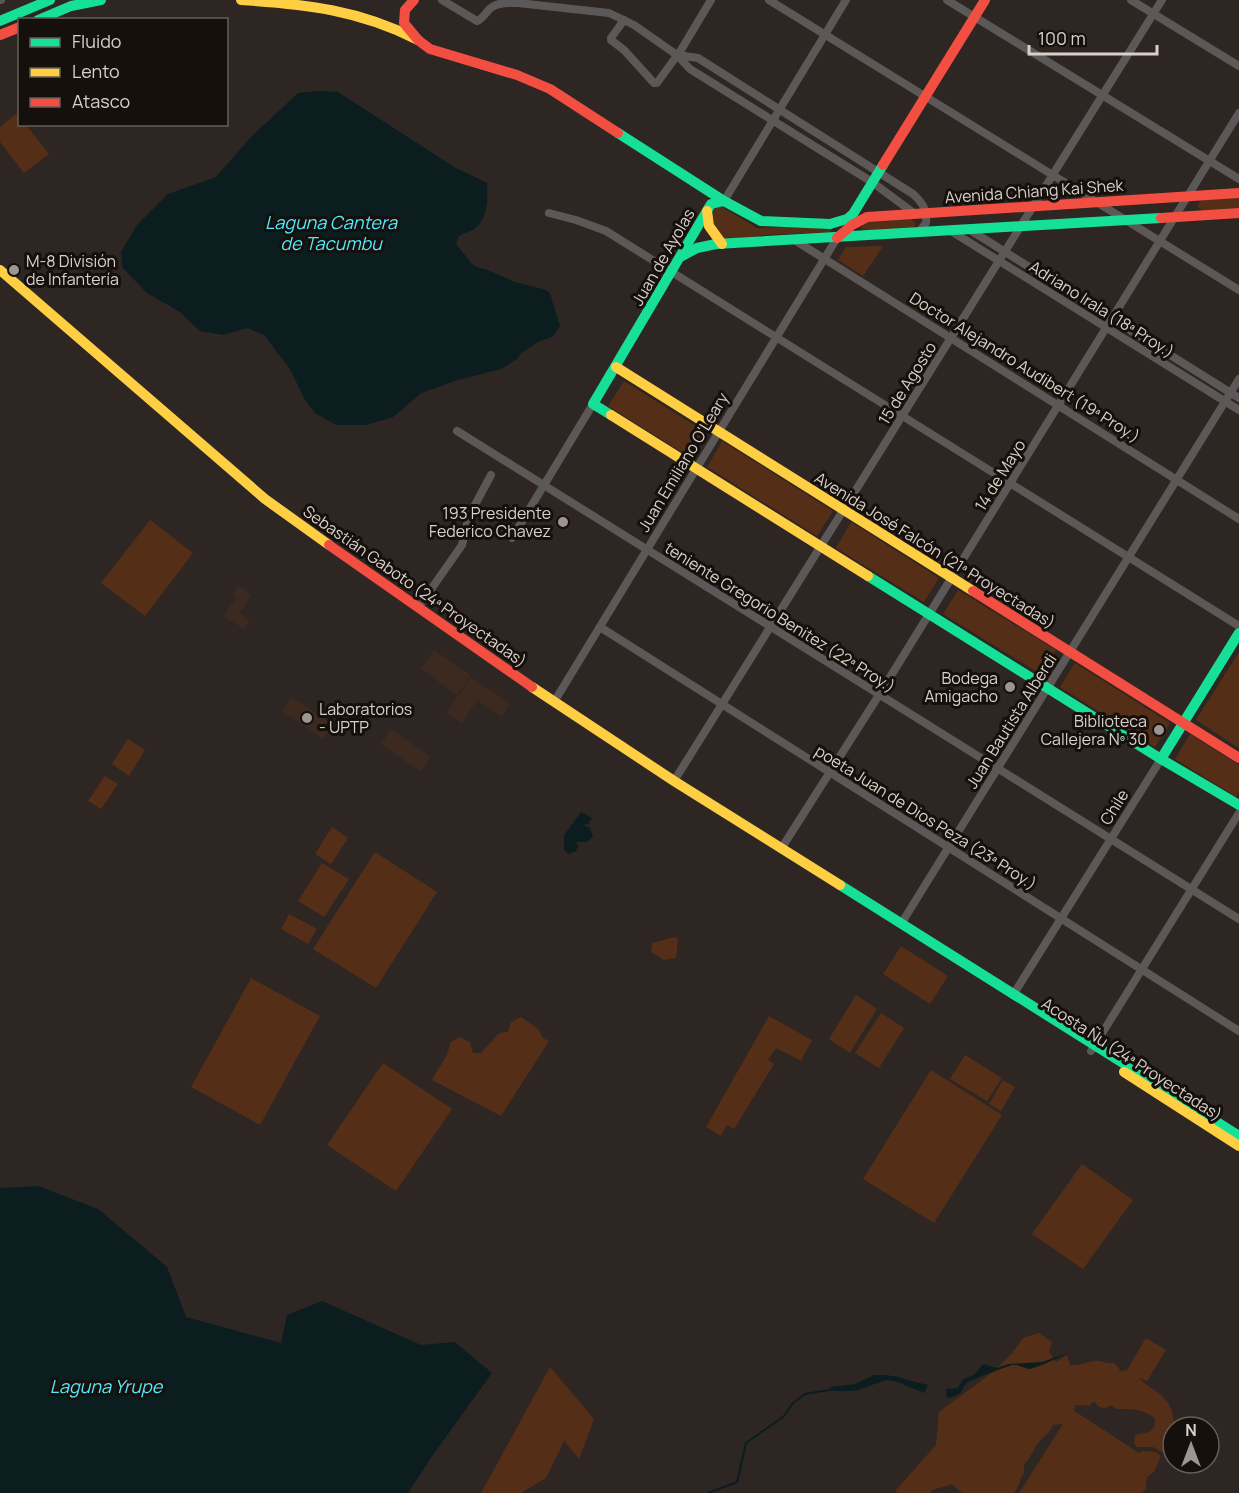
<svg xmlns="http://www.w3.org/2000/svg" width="1239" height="1493" font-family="Manrope,sans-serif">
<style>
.built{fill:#3c291f}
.green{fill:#552e17}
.water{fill:#0c1d1f}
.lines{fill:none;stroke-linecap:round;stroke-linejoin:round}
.stream{stroke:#0c1d1f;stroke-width:2}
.street{stroke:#5b5857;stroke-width:8}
.fast{stroke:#16e098;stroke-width:10}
.slow{stroke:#ffcf43;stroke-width:10}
.jam{stroke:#f24e42;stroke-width:10}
.poi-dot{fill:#9e9490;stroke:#16100c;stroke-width:2}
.labels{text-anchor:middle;stroke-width:6;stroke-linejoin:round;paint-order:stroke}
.street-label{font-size:16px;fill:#dad0cb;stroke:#16100c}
.poi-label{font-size:16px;fill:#dad0cb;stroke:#16100c;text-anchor:end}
.water-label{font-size:18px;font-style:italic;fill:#52eafd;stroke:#16100c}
</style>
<rect width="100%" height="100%" fill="#2e2622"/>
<!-- built -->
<g class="built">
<polygon points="239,585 251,595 240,613 250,621 244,629 223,616 237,597 233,594"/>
<polygon points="434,650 471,675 457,695 421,669"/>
<polygon points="471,677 510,703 502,717 477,700 462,724 446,713"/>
<polygon points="291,697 333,724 323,739 282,711"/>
<polygon points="391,729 431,757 421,772 381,744"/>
</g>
<!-- green -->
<g class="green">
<polygon points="17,113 19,116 20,124 26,125 49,154 24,173 0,142 0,127"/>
<polygon points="1239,198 1239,208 1202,210 1197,206 1201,200"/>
<path d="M 717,204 L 757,228 L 835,226 L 830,232 L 766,235 L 722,240 C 712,227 708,218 717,204 Z"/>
<polygon points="911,219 916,224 914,228 863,231 861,227 864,222"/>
<polygon points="883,246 863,276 838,260 846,247"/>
<polygon points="624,381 707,433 691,458 608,406"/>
<polygon points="722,441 833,511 817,536 707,467"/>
<polygon points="150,520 193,553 145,616 101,583"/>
<polygon points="851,522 939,578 924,602 836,548"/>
<polygon points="958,590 1056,650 1042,675 943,614"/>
<polygon points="1239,652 1239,748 1196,720"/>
<polygon points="1075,663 1170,723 1155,747 1060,687"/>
<polygon points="1190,734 1239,765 1239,792 1236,797 1175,759"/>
<polygon points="128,739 145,750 129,776 112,764"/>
<polygon points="105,776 118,784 101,809 88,801"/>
<polygon points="332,827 348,838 331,864 315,854"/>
<polygon points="375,852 437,892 376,988 313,949"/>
<polygon points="322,863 349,879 324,917 298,901"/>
<polygon points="289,914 317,929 308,944 281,929"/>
<polygon points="675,937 678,939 676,958 664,960 651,952 652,943"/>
<polygon points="901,946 948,976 930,1004 883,974"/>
<polygon points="251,978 320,1016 260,1125 191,1087"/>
<polygon points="856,995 877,1009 850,1053 829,1039"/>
<polygon points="881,1013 904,1028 879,1068 855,1053"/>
<polygon points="769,1016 812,1040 801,1061 776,1048 768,1060 774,1064 734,1129 727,1125 721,1136 706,1127"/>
<path d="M 521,1017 L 538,1029 L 543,1038 L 549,1041 L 501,1116 L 432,1080 C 438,1068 449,1055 450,1043 L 459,1037 L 470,1042 L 473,1053 L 481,1053 L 499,1033 L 508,1032 L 511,1022 Z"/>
<polygon points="965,1055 1002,1078 987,1101 950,1079"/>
<polygon points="383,1063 452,1109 396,1191 327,1145"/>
<polygon points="931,1070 1002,1115 934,1223 863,1179"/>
<polygon points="1003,1080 1015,1087 1001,1111 989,1104"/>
<polygon points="1082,1164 1133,1200 1083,1269 1032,1234"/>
<path d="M 1039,1333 L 1052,1342 L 1049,1352 L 1056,1362 L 1067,1355 L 1070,1365 C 1080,1366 1089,1360 1099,1361 C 1105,1362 1107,1364 1114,1363 L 1121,1371 L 1127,1370 L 1146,1338 L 1166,1350 L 1147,1381 L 1139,1378 C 1147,1387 1154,1388 1162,1396 C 1180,1413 1172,1430 1169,1450 L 1162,1452 L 1153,1447 L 1137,1447 L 1134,1443 L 1135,1435 L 1149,1432 L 1155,1426 L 1155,1419 C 1144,1409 1131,1409 1116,1409 L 1112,1405 L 1105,1408 L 1099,1407 L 1094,1401 L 1089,1406 L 1076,1405 L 1073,1410 L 1139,1453 L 1142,1451 L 1156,1452 L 1161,1456 L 1154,1472 L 1147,1477 L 1146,1489 L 1142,1493 L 1019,1493 L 1063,1424 L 1053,1425 C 1049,1435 1047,1433 1041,1440 C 1034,1447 1031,1457 1024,1465 L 1024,1473 C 1019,1480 1020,1486 1014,1493 L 962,1493 L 952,1484 L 932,1490 L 931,1493 L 898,1493 L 895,1491 L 936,1445 L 939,1412 C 970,1387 1001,1372 1023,1338 Z"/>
<polygon points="550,1367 594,1419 579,1459 564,1441 546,1478 521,1493 481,1493"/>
</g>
<!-- water -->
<g class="water">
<path d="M 318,91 L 338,92 L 454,167 L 487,183 C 488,198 488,220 473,230 C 469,232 464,233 459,236 L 456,244 L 472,264 L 477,267 L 488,270 L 515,282 L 546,290 L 550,294 L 560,326 L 552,337 L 540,341 L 521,353 L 517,359 L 501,369 L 458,380 L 421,393 L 393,417 L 366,425 L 336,425 L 315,413 L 305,400 L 290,369 L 264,335 L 247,328 L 223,335 L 200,331 L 180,312 L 147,293 L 122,267 L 121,252 L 137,225 L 168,194 L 216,177 L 252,136 L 298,93 Z"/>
<polygon points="581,812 592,818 588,824 582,825 590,828 593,836 587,842 576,842 578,846 576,851 569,854 564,850 564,835"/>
<polygon points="38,1186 98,1209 167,1267 186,1317 281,1343 287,1315 322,1301 421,1345 455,1342 492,1373 430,1459 408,1493 0,1493 0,1188"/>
<path d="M 1068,1353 C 1066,1355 1033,1369 1030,1369 C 1024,1369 1018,1364 1012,1365 C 1008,1366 971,1380 968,1382 C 964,1385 963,1390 960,1393 C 957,1396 951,1397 947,1398 L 946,1389 L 958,1388 L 963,1379 L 974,1375 L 983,1364 L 997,1368 L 1008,1364 L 1042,1362 Z"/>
<polygon points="874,1375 887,1375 928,1385 924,1393 895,1381 886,1380 855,1391 834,1391 830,1387 855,1384"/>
</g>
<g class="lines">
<!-- stream -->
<g class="stream">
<polyline points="890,1377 895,1377 905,1380"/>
<polyline points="708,1493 737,1482 746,1443 784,1416 793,1403 805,1394 835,1389"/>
</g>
<!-- street -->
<g class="street">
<polyline points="0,0 1,0"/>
<path d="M 442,0 L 477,21 C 484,18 486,11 492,7 C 499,2 510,3 518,3 L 609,13 L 634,25 L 677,55 L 690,69 L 872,182 L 915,214"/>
<polyline points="769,0 1239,290"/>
<polyline points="947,0 1239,179"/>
<polyline points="1131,0 1239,66"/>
<polyline points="624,20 611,38 611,40 624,50 654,83 657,83 681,50 711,0"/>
<path d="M 677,55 L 698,58 L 913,194 C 923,203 927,210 926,223 L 918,233"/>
<polyline points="724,201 846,0"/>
<polyline points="549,213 576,220 606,231 1239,626"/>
<polyline points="970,230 1239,398"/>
<polyline points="951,231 1239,410"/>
<polyline points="796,241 1239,519"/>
<polyline points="457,431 1239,919"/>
<polyline points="512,538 593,404"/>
<polyline points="418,608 462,545 469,516 491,475"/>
<polyline points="600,627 1239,1031"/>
<polyline points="554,702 837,238"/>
<polyline points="674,781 1162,0"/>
<polyline points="781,849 879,695 1239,113"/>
<polyline points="901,924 1239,379"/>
<polyline points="1013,995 1161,759"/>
<polyline points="1091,1051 1239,813"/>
</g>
<!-- fast -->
<g class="fast">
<polyline points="38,20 71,6 101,0"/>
<polyline points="0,21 50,0"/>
<polyline points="618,133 724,201 761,221 830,224 847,219 853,214 883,165"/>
<polyline points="682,256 697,248 716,244 1161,218"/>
<polyline points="611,415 593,404 711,204 724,201"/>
<polyline points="868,576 1161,759 1239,805"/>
<polyline points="1161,759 1239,633"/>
<polyline points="840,885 1239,1136"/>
</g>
<!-- slow -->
<g class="slow">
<path d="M 241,0 C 305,4 360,10 418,40"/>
<polyline points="707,211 709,226 722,244"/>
<polyline points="0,270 265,499 329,545"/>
<polyline points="616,367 973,591"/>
<polyline points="611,415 868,576"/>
<polyline points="532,687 674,781 840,885"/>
<polyline points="1124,1072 1239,1146"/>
</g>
<!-- jam -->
<g class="jam">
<polyline points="414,0 405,10 404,23 418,40 430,49 517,75 550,89 618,133"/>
<polyline points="0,35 20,27"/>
<polyline points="883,165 985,0"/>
<polyline points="1161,218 1239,213"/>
<polyline points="837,238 852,225 867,217 1239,193"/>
<polyline points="329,545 532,687"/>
<polyline points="973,591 1239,758"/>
</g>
</g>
<!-- markers -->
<g class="poi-dot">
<circle cx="14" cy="270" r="6"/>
<circle cx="563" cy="522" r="6"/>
<circle cx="1010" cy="687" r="6"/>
<circle cx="307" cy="718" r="6"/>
<circle cx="1159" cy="730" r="6"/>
</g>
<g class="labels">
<!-- street labels -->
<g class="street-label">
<text transform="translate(1034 191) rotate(-4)" y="6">Avenida Chiang Kai Shek</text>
<text transform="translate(663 257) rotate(-60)" y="6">Juan de Ayolas</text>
<text transform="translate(1102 309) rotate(32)" y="6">Adriano Irala (18ª Proy.)</text>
<text transform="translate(1025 367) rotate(32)" y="6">Doctor Alejandro Audibert (19ª Proy.)</text>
<text transform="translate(907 383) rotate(-58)" y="6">15 de Agosto</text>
<text transform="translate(683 462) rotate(-59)" y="6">Juan Emiliano O'Leary</text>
<text transform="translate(1000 475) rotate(-58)" y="6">14 de Mayo</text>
<text transform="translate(935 550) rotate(32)" y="6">Avenida José Falcón (21ª Proyectadas)</text>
<text transform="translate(415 586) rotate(35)" y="6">Sebastián Gaboto (24ª Proyectadas)</text>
<text transform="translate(780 617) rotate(32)" y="6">teniente Gregorio Benitez (22ª Proy.)</text>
<text transform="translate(1011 721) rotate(-58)" y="6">Juan Bautista Alberdi</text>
<text transform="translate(1114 807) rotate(-58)" y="6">Chile</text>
<text transform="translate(926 817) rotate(32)" y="6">poeta Juan de Dios Peza (23ª Proy.)</text>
<text transform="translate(1132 1059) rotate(33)" y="6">Acosta Ñu (24ª Proyectadas)</text>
</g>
<!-- poi labels -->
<g class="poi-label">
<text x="26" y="267" text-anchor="start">M-8 División<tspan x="26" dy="18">de Infantería</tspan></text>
<text x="551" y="519">193 Presidente<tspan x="551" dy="18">Federico Chavez</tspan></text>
<text x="998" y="684">Bodega<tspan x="998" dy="18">Amigacho</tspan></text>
<text x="319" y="715" text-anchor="start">Laboratorios<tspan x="319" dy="18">- UPTP</tspan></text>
<text x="1147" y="727">Biblioteca<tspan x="1147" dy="18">Callejera Nº 30</tspan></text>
</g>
<!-- water labels -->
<g class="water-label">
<text x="331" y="229">Laguna Cantera<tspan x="331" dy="21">de Tacumbu</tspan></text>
<text x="106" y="1393">Laguna Yrupe</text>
</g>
</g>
<!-- legend -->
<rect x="18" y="18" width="210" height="108" fill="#16100c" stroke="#645d58" stroke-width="1.5"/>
<rect x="30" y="38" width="30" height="9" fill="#16e098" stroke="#645d58" stroke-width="1.5"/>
<text x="72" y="48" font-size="18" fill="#dad0cb">Fluido</text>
<rect x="30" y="68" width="30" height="9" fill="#ffcf43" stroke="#645d58" stroke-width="1.5"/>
<text x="72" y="78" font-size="18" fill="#dad0cb">Lento</text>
<rect x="30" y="98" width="30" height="9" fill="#f24e42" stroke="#645d58" stroke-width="1.5"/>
<text x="72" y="108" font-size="18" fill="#dad0cb">Atasco</text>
<!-- north arrow -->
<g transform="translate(1191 1445)"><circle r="28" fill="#16100c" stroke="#645d58" stroke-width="1.5"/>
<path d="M0-4.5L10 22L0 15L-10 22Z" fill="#9e9490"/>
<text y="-9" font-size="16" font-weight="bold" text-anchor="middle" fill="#dad0cb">N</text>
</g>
<!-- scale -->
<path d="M1029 45v9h128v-9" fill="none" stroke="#dad0cb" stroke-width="3"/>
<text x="1038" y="45" font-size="18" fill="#dad0cb" stroke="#16100c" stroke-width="4.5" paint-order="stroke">100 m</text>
</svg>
